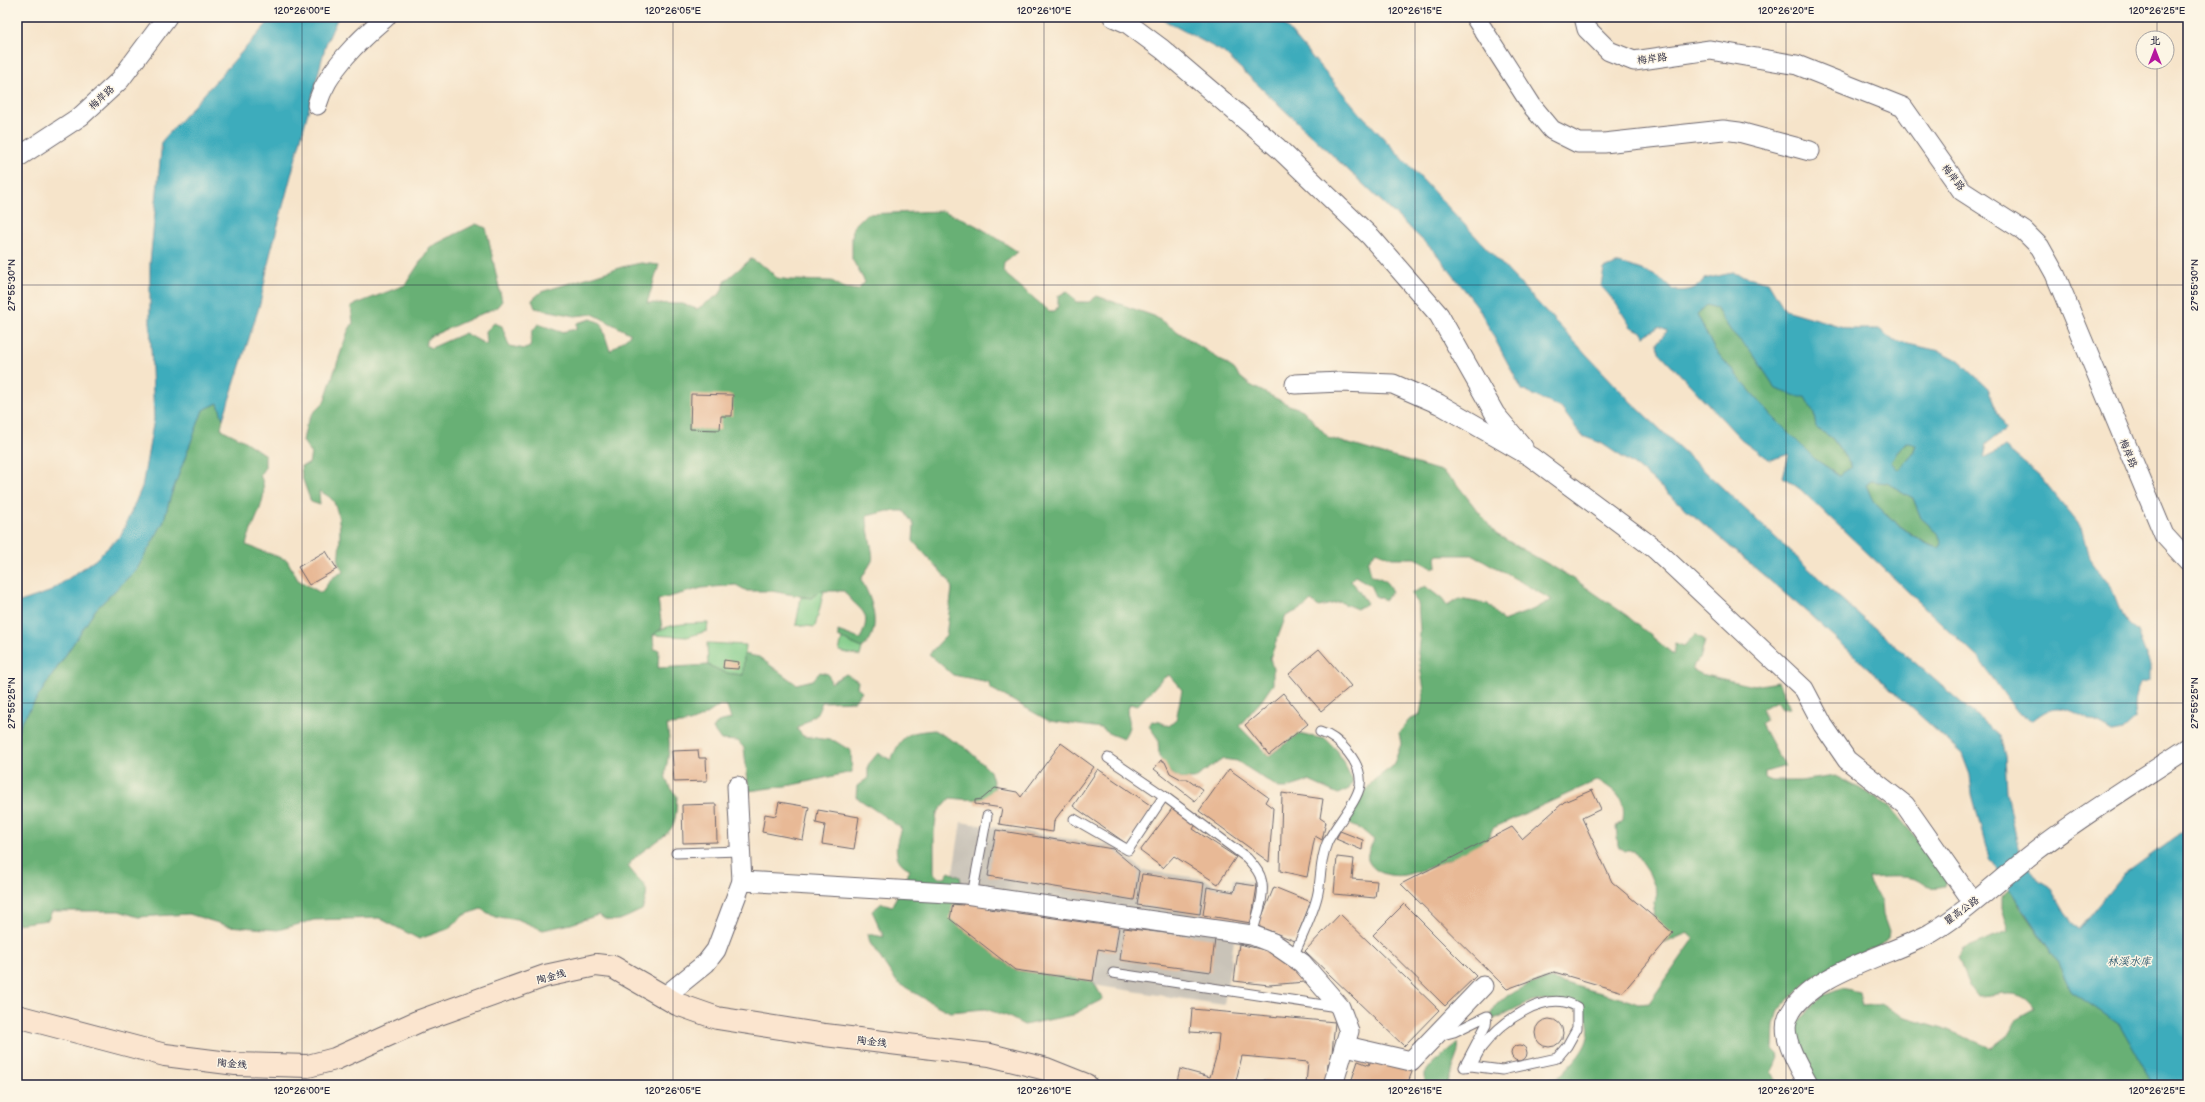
<svg xmlns="http://www.w3.org/2000/svg" width="2205" height="1102" font-family="'Balsamiq Sans','LXGW WenKai TC',sans-serif">
<style>
.industrial{fill:#c9c3b8}
.green{fill:#81cc89;stroke:#527762}
.forest{fill:#68b075;stroke:#456958}
.water{fill:#3eacbc;stroke:#30677c;fill-rule:evenodd}
.building{fill:#e8b996}
.lines{fill:none;stroke-linecap:round;stroke-linejoin:round}
.lane-casing{stroke:#6c666d;stroke-width:11}
.street-casing{stroke:#6c666d;stroke-width:21}
.secondary-casing{stroke:#6c666d;stroke-width:24}
.lane{stroke:#fff;stroke-width:9}
.street{stroke:#fff;stroke-width:19}
.secondary{stroke:#fbe5cf;stroke-width:22}
.ticks{fill:none;stroke:#22223b;stroke-width:1;stroke-opacity:0.45}
.labels{text-anchor:middle;stroke-width:3;stroke-linejoin:round;paint-order:stroke}
.street-label{font-size:10px;fill:#22223b;stroke:#fcf5e5}
.water-label{font-size:11px;font-style:italic;fill:#2d596f;stroke:#fcf5e5}
.neatline{fill:none;stroke:#22223b;stroke-width:1.5}
.ticks-label{font-size:10px;text-anchor:middle;fill:#22223b}
</style>
<rect width="100%" height="100%" fill="#fcf5e5"/>
<filter id="ink" filterUnits="userSpaceOnUse"><feTurbulence type="fractalNoise" baseFrequency=".025" numOctaves="2"/><feDisplacementMap in="SourceGraphic" scale="8" xChannelSelector="R" yChannelSelector="G"/><feConvolveMatrix kernelMatrix="1 2 1 2 8 2 1 2 1" color-interpolation-filters="sRGB"/></filter>
<filter id="wash" filterUnits="userSpaceOnUse"><feTurbulence type="fractalNoise" baseFrequency=".012" numOctaves="4" result="noise"/><feDisplacementMap in="SourceGraphic" scale="16" xChannelSelector="R" yChannelSelector="G"/><feGaussianBlur stdDeviation="0.9" result="paint"/><feColorMatrix in="noise" values="0 0 0 0 0 0 0 0 0 0 0 0 0 0 0 0 0 1.4 0 .05"/><feComposite in="paint" operator="in"/></filter>
<g filter="url(#wash)">
<rect width="100%" height="100%" fill="#f6e4ca"/>
<!-- industrial -->
<polygon class="industrial" points="961,822 1114,846 1143,870 1205,879 1215,886 1232,888 1233,879 1265,884 1256,945 1234,941 1224,1005 1014,973 945,923"/>
<!-- green -->
<g class="green">
<polygon points="820,591 824,591 815,627 796,625 801,597 811,598"/>
<path d="M 708,623 L 707,631 L 687,637 L 653,635 C 669,622 688,624 708,623 Z"/>
<polygon points="842,639 862,648 860,656 839,651"/>
<polygon points="707,643 746,645 743,675 726,673 708,665"/>
</g>
<!-- forest -->
<g class="forest">
<path d="M 942,211 C 973,221 992,235 1018,252 L 1004,262 L 1003,272 L 1049,311 L 1055,311 L 1058,306 L 1058,296 L 1067,291 L 1076,302 L 1089,302 L 1097,296 L 1154,316 L 1234,369 L 1239,376 L 1250,385 L 1289,405 L 1303,410 L 1329,438 L 1441,471 L 1455,482 L 1496,534 L 1574,579 L 1626,615 L 1673,654 L 1675,643 L 1684,646 L 1695,634 L 1705,640 L 1700,659 L 1693,664 L 1692,669 L 1701,674 L 1754,686 L 1778,682 L 1790,708 L 1782,709 L 1776,701 L 1762,709 L 1766,720 L 1761,724 L 1776,752 L 1786,766 L 1765,772 L 1765,778 L 1772,781 L 1800,781 L 1835,776 L 1859,788 L 1889,806 L 1934,859 L 1947,880 L 1945,886 C 1921,891 1928,882 1910,878 C 1898,876 1882,877 1869,878 L 1871,885 L 1882,901 L 1883,915 L 1889,932 L 1888,938 L 1878,945 L 1814,977 L 1778,1010 L 1774,1025 L 1773,1049 L 1779,1055 L 1772,1072 L 1777,1082 L 1782,1085 L 1503,1085 L 1558,1078 C 1577,1058 1598,1041 1584,1012 C 1567,1005 1551,998 1532,1002 C 1519,1005 1507,1014 1494,1019 L 1491,1014 L 1495,1006 L 1506,996 L 1527,985 L 1550,979 L 1627,1000 L 1638,1004 L 1649,1003 L 1694,939 L 1687,933 L 1661,945 L 1657,922 L 1653,914 L 1657,892 L 1649,873 L 1634,851 L 1624,851 L 1618,846 L 1616,826 L 1623,821 C 1626,797 1616,792 1598,780 L 1493,828 C 1491,831 1491,834 1489,837 C 1480,848 1424,871 1409,874 C 1396,878 1374,875 1368,860 C 1366,854 1371,846 1374,840 L 1361,829 L 1350,825 L 1346,816 L 1374,780 L 1393,766 L 1401,744 L 1399,733 L 1409,720 L 1420,715 L 1424,690 L 1418,653 L 1420,632 L 1418,603 L 1411,594 L 1425,586 L 1442,599 L 1447,606 L 1459,599 L 1488,604 L 1503,621 L 1532,610 L 1552,600 L 1474,555 L 1436,555 L 1437,566 L 1432,568 L 1416,558 L 1392,558 L 1376,551 L 1368,562 L 1371,576 C 1382,577 1388,582 1392,592 L 1385,600 L 1375,596 L 1370,585 L 1355,576 L 1351,580 L 1367,603 L 1357,609 L 1340,602 L 1319,607 L 1311,601 L 1303,608 L 1286,616 L 1270,658 L 1273,669 L 1273,684 L 1262,700 L 1239,726 L 1269,756 L 1298,734 L 1326,739 L 1337,750 L 1353,781 L 1349,789 L 1338,794 L 1309,781 L 1287,788 L 1279,788 L 1237,761 L 1223,759 L 1194,779 L 1181,779 L 1170,773 L 1159,756 L 1158,739 L 1149,726 L 1152,721 L 1160,722 L 1169,726 L 1176,720 L 1182,690 L 1169,675 L 1162,679 L 1137,706 L 1130,704 L 1127,712 C 1131,724 1130,728 1123,739 L 1110,734 L 1101,728 L 1049,721 L 990,688 L 989,682 L 953,675 L 929,654 L 946,636 L 952,589 L 950,582 L 913,541 L 914,525 L 904,511 L 888,511 L 867,516 C 866,528 875,555 872,561 C 869,567 864,573 861,580 C 873,599 883,633 862,648 L 838,637 L 838,631 L 860,639 C 875,609 857,611 844,591 L 820,591 L 811,598 L 771,591 L 747,591 L 736,585 L 702,588 L 658,600 L 662,628 L 653,635 L 654,649 L 659,650 L 658,668 L 708,665 L 726,673 L 743,675 L 744,654 L 759,657 L 796,684 L 813,680 L 820,672 L 828,674 L 831,683 L 846,674 L 858,681 L 857,687 L 862,691 L 855,701 L 822,702 L 818,712 L 797,729 L 803,736 L 835,741 L 851,751 L 852,772 L 792,785 L 749,791 L 744,748 L 738,741 L 721,740 L 713,729 L 718,722 L 731,719 L 727,707 L 720,705 C 703,718 689,725 667,725 C 668,733 670,742 669,750 C 667,773 659,775 677,796 C 676,807 677,817 672,827 C 665,840 638,850 628,866 C 642,887 653,882 642,910 C 625,917 615,927 598,915 L 571,924 L 543,930 L 517,919 L 495,917 L 481,909 L 464,915 L 448,929 L 419,939 L 379,918 L 314,920 L 278,930 L 228,926 L 189,914 L 138,917 L 119,911 L 52,911 L 48,920 L 17,924 L 17,734 L 22,721 L 96,609 L 137,569 L 163,523 L 171,495 L 203,410 L 218,403 L 223,419 L 221,429 L 243,440 L 265,455 L 265,467 L 260,475 C 272,498 251,523 246,545 L 287,560 L 298,580 L 321,593 L 332,578 L 344,571 L 338,563 C 340,545 342,522 335,505 C 333,498 325,494 319,491 L 320,505 L 311,502 L 302,477 L 301,466 L 309,464 L 311,453 L 303,441 L 306,426 L 312,414 L 324,402 L 348,331 L 353,323 L 351,306 L 405,285 L 430,247 L 476,224 L 486,228 L 502,301 L 497,307 L 429,337 L 425,345 L 431,348 L 465,333 L 487,345 L 486,331 L 494,323 L 502,326 L 509,346 L 525,349 L 530,347 L 532,332 L 538,324 L 561,332 L 577,329 L 577,323 L 591,319 L 601,323 L 610,351 L 631,334 L 593,314 L 575,316 L 535,308 L 532,300 L 541,292 L 622,267 L 641,263 L 659,265 L 647,303 L 683,304 L 697,309 L 720,294 L 726,280 L 751,259 L 767,268 L 777,278 L 790,280 L 832,281 L 844,288 L 858,290 L 865,282 L 852,259 L 852,240 L 853,227 L 866,214 Z"/>
<polygon points="1707,305 1716,308 1731,331 1753,354 1776,389 1805,397 1814,413 1816,428 1832,438 1852,467 1839,475 1815,459 1770,414 1714,349 1697,314"/>
<polygon points="1907,442 1916,444 1913,453 1898,471 1891,462 1900,448"/>
<path d="M 1871,481 L 1887,483 L 1913,498 L 1921,518 L 1938,533 L 1942,544 L 1939,548 C 1922,545 1886,516 1874,502 C 1870,498 1869,490 1866,485 Z"/>
<path d="M 934,730 L 966,748 L 990,771 L 995,788 C 988,804 964,799 950,798 L 937,813 L 934,832 L 934,873 L 939,878 L 945,878 L 949,872 L 960,877 L 964,896 L 963,905 L 953,904 L 951,919 L 1015,970 L 1093,981 L 1103,999 L 1072,1015 L 1024,1025 L 1007,1016 L 985,1009 L 950,1012 L 930,1002 L 897,982 L 870,943 L 868,934 L 884,937 L 872,911 L 882,903 L 892,906 L 910,869 C 892,861 895,846 901,828 L 856,797 L 857,786 L 868,778 L 868,765 L 878,753 L 891,760 C 903,733 906,733 934,730 Z"/>
<path d="M 2010,888 L 2020,907 L 2057,961 L 2071,991 L 2120,1025 L 2154,1085 L 1819,1085 L 1801,1056 L 1796,1025 L 1823,995 L 1842,988 L 1859,992 L 1862,1006 L 1883,1004 L 1902,1016 L 1943,1028 L 1991,1048 L 2008,1035 L 2017,1019 L 2035,1009 C 2020,986 2002,996 1978,997 L 1969,985 L 1958,958 L 1965,948 L 2008,931 L 2001,908 L 2001,897 Z"/>
<polygon points="1458,1043 1459,1052 1447,1085 1425,1085 1425,1073 1433,1063"/>
</g>
<!-- water -->
<g class="water">
<polygon points="273,17 338,17 326,44 270,255 260,304 223,419 218,403 203,410 171,495 163,523 137,569 96,609 22,721 17,734 17,603 49,592 95,560 121,535 142,487 154,419 150,322 150,263 162,141"/>
<polygon points="1158,17 1278,17 1359,112 1631,402 1840,598 2000,736 2005,756 2007,792 2019,852 2040,882 2052,889 2072,924 2079,929 2122,876 2181,833 2188,831 2188,1085 2154,1085 2120,1025 2071,991 2057,961 1989,858 1972,794 1970,775 1962,754 1810,615 1637,467 1601,443 1582,436 1561,408 1522,390 1478,307 1435,252 1223,52"/>
<path d="M 1619,263 C 1639,269 1660,274 1673,290 C 1686,292 1697,290 1704,279 L 1732,273 L 1768,282 L 1785,310 L 1850,329 L 1879,329 L 1894,341 L 1940,351 L 1958,360 L 1988,388 L 2005,430 L 1986,444 L 1983,458 L 2005,447 L 2040,476 L 2081,527 L 2089,558 L 2111,587 L 2123,617 L 2137,631 L 2150,665 L 2150,680 L 2140,683 C 2134,696 2133,705 2135,719 L 2123,730 L 2112,732 C 2102,726 2071,709 2060,708 C 2050,707 2039,715 2032,721 L 2016,711 L 1979,659 L 1800,489 L 1783,477 L 1789,454 L 1770,460 L 1741,439 L 1659,352 L 1658,342 L 1667,331 L 1659,327 L 1644,336 L 1642,332 L 1631,327 L 1615,302 L 1601,286 L 1604,269 ZM 1707,305 L 1716,308 L 1731,331 L 1753,354 L 1776,389 L 1799,397 L 1805,397 L 1814,413 L 1816,428 L 1832,438 L 1852,467 L 1839,475 L 1815,459 L 1770,414 L 1714,349 L 1697,314 ZM 1906,442 L 1916,445 L 1913,453 L 1898,470 L 1891,462 L 1900,448 ZM 1871,481 L 1887,483 L 1913,498 L 1921,518 L 1938,533 L 1942,544 L 1939,548 C 1922,546 1886,516 1874,502 C 1871,498 1869,491 1866,485 Z"/>
</g>
<g id="blocks">
<!-- building -->
<g class="building">
<polygon points="691,394 733,395 732,416 721,416 720,430 690,429"/>
<polygon points="326,551 337,569 309,585 298,567"/>
<polygon points="1319,649 1351,686 1321,711 1289,674"/>
<polygon points="724,660 739,662 738,669 723,668"/>
<polygon points="1283,693 1308,724 1269,755 1245,725"/>
<polygon points="1061,743 1094,767 1054,821 1053,832 999,824 1002,808 975,804 975,800 982,799 995,788 1017,792 1021,797"/>
<polygon points="698,750 699,758 706,758 707,781 674,782 672,751"/>
<polygon points="1161,760 1165,762 1170,773 1181,779 1188,779 1203,790 1195,801 1154,769"/>
<polygon points="1098,769 1153,807 1127,844 1073,806"/>
<polygon points="1229,769 1268,797 1265,802 1273,808 1269,862 1199,811"/>
<polygon points="1592,790 1601,809 1582,818 1612,882 1673,933 1623,992 1554,972 1507,989 1401,884 1512,827 1522,839 1564,802"/>
<polygon points="1282,793 1323,799 1320,818 1326,822 1322,840 1315,836 1307,877 1280,871"/>
<polygon points="779,802 809,807 803,840 762,832 765,814 776,816"/>
<polygon points="716,804 717,842 683,843 682,805"/>
<polygon points="1174,806 1197,823 1193,829 1236,857 1218,884 1174,856 1163,868 1140,851"/>
<polygon points="818,810 859,817 854,849 822,844 825,825 816,823"/>
<polygon points="996,830 1113,849 1139,871 1134,900 988,876"/>
<polygon points="1340,831 1363,840 1362,850 1336,839"/>
<polygon points="1337,857 1354,859 1352,879 1377,881 1375,898 1334,894"/>
<polygon points="1142,874 1204,883 1200,914 1137,905"/>
<polygon points="1236,883 1257,886 1251,923 1203,915 1207,887 1234,892"/>
<polygon points="1274,887 1311,902 1295,941 1258,926"/>
<polygon points="964,896 991,900 989,909 1119,927 1115,952 1098,949 1093,981 1015,970 950,919 953,904 963,905"/>
<polygon points="1404,904 1476,976 1445,1006 1373,935"/>
<polygon points="1340,914 1439,1010 1404,1046 1305,951"/>
<polygon points="1124,928 1215,939 1211,972 1120,960"/>
<polygon points="1239,944 1273,952 1307,971 1305,982 1269,985 1234,981"/>
<polygon points="1192,1009 1335,1022 1331,1064 1328,1063 1326,1085 1263,1085 1264,1080 1306,1084 1308,1062 1242,1056 1235,1085 1176,1085 1180,1069 1210,1077 1217,1054 1219,1034 1190,1032"/>
<circle cx="1549" cy="1033" r="14"/>
<circle cx="1519" cy="1053" r="8"/>
<polygon points="1372,1058 1412,1072 1407,1085 1350,1085 1358,1061 1369,1065"/>
</g>
</g>
</g>
<g filter="url(#ink)">
<use href="#blocks" fill-opacity="0" stroke="#6c666d" stroke-width="1"/>
<g class="lines">
<defs>
<g id="lane">
<polyline points="1108,758 1164,796"/>
<path d="M 1074,819 L 1128,850 L 1164,796 L 1247,858 C 1252,864 1259,870 1261,879 C 1266,895 1256,918 1252,935"/>
<polyline points="676,853 740,851"/>
<polyline points="972,895 987,816"/>
<path d="M 1293,957 C 1301,938 1312,917 1317,897 C 1322,878 1319,863 1327,843 C 1335,825 1357,803 1360,785 C 1363,764 1339,737 1320,732"/>
<polyline points="1113,973 1337,1007"/>
<path d="M 1439,1036 L 1454,1032 L 1487,1016 L 1486,1025 L 1464,1067 L 1471,1066 L 1502,1070 L 1557,1058 L 1567,1046 L 1577,1028 L 1577,1007 C 1546,988 1501,1022 1482,1047 C 1478,1052 1475,1060 1471,1066"/>
</g>
<g id="street">
<polyline points="1113,17 1127,23 1162,49 1278,148 1371,237 1439,315 1495,414 1523,447"/>
<polyline points="1475,17 1532,106 1552,130 1578,143 1604,143 1723,130 1739,132 1810,151"/>
<polyline points="1584,17 1587,29 1609,51 1634,61 1710,50 1797,65 1903,107 1962,191 2024,231 2040,247 2055,274 2164,535 2188,561"/>
<path d="M 317,105 C 327,70 359,40 386,17"/>
<polyline points="17,158 81,116 120,80 167,17"/>
<polyline points="1295,384 1341,382 1393,384 1439,404 1531,457 1655,549 1804,689 1823,725 1847,760 1905,805 1973,902"/>
<polyline points="737,786 742,881"/>
<polyline points="664,997 706,963 716,950 742,881 965,894 1252,935 1273,943 1302,963 1340,1007 1349,1031 1333,1085"/>
<polyline points="1346,1046 1411,1061 1483,986"/>
<path d="M 1809,1085 C 1800,1068 1780,1037 1788,1018 C 1806,974 1892,955 1931,933 C 1969,910 2001,878 2036,851 C 2084,814 2137,782 2188,748"/>
</g>
<polyline id="secondary" points="17,1016 165,1055 236,1064 308,1066 335,1059 417,1022 545,976 596,965 613,967 677,1004 717,1018 825,1035 990,1055 1046,1069 1086,1085"/>
</defs>
<!-- lane casing -->
<use href="#lane" class="lane-casing"/>
<!-- street casing -->
<use href="#street" class="street-casing"/>
<!-- secondary casing -->
<use href="#secondary" class="secondary-casing"/>
<!-- lane -->
<use href="#lane" class="lane"/>
<!-- street -->
<use href="#street" class="street"/>
<!-- secondary -->
<use href="#secondary" class="secondary"/>
</g>
</g>
<!-- ticks -->
<path class="ticks" d="M 302,17 L 302,1085M 673,17 L 673,1085M 1044,17 L 1044,1085M 1415,17 L 1415,1085M 1786,17 L 1786,1085M 2157,17 L 2157,38M 2157,62 L 2157,1085M 17,285 L 2188,285M 17,703 L 2188,703"/>
<g class="labels">
<!-- street labels -->
<g class="street-label">
<text transform="translate(1652 58) rotate(-7)" y="4">梅岸路</text>
<text transform="translate(101 97) rotate(-43)" y="4">梅岸路</text>
<text transform="translate(1954 177) rotate(52)" y="4">梅岸路</text>
<text transform="translate(2129 453) rotate(67)" y="4">梅岸路</text>
<text transform="translate(1961 910) rotate(-36)" y="4">瞿高公路</text>
<text transform="translate(551 976) rotate(-15)" y="4">陶金线</text>
<text transform="translate(872 1041) rotate(7)" y="4">陶金线</text>
<text transform="translate(232 1063) rotate(5)" y="4">陶金线</text>
</g>
<!-- water labels -->
<g class="water-label">
<text x="2129" y="965">林溪水库</text>
</g>
</g>
<!-- margin -->
<rect width="2205" height="1102" fill="none" stroke="#fcf5e5" stroke-width="44"/>
<!-- north arrow -->
<g transform="translate(2155 50)"><circle r="19" fill="#fcf5e5" stroke="#a5a1a1"/>
<path d="M0-3L7 15L0 10L-7 15Z" fill="#b5179e"/>
<text y="-6" font-size="11" font-weight="bold" text-anchor="middle" fill="#22223b">北</text>
</g>
<rect x="22" y="22" width="2161" height="1058" class="neatline"/>
<g class="ticks-label">
<text x="302" y="14">120°26'00"E</text>
<text x="673" y="14">120°26'05"E</text>
<text x="1044" y="14">120°26'10"E</text>
<text x="1415" y="14">120°26'15"E</text>
<text x="1786" y="14">120°26'20"E</text>
<text x="2157" y="14">120°26'25"E</text>
<text transform="translate(11 285) rotate(-90)" y="4">27°55'30"N</text>
<text transform="translate(2194 285) rotate(-90)" y="4">27°55'30"N</text>
<text transform="translate(11 703) rotate(-90)" y="4">27°55'25"N</text>
<text transform="translate(2194 703) rotate(-90)" y="4">27°55'25"N</text>
<text x="302" y="1094">120°26'00"E</text>
<text x="673" y="1094">120°26'05"E</text>
<text x="1044" y="1094">120°26'10"E</text>
<text x="1415" y="1094">120°26'15"E</text>
<text x="1786" y="1094">120°26'20"E</text>
<text x="2157" y="1094">120°26'25"E</text>
</g>
</svg>
